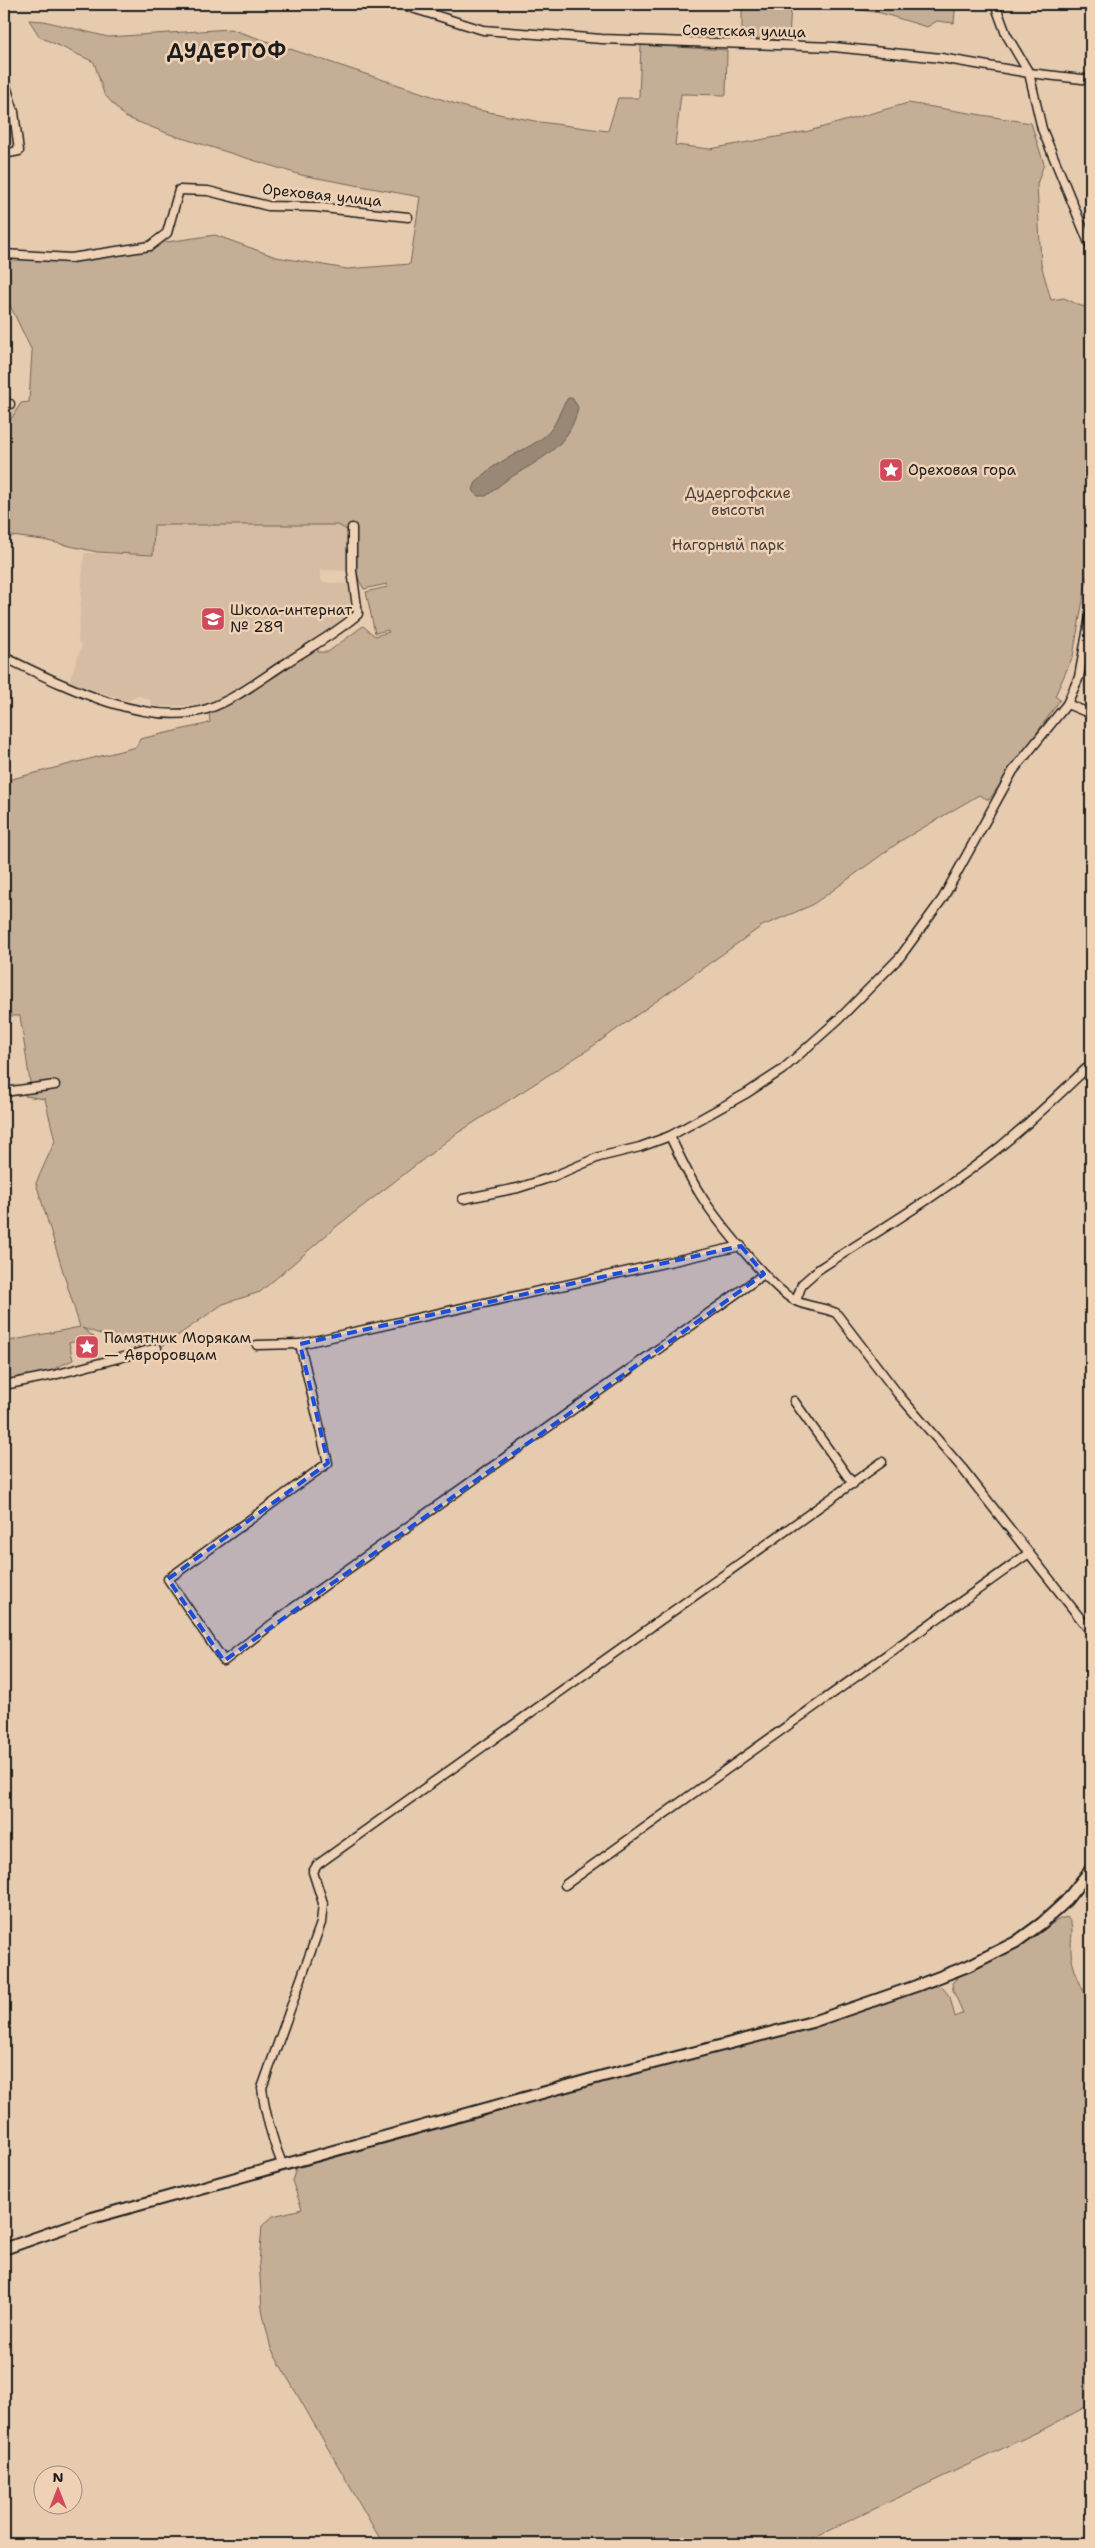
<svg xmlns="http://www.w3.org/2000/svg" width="1095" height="2548" font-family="'Shantell Sans',sans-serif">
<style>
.built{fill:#d6bca3}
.green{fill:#c5ae96;stroke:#706559}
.water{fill:#998876;stroke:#675d52}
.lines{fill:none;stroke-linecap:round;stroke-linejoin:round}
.minor-casing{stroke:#1c1c1c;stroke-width:11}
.tertiary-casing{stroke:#1c1c1c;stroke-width:14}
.minor{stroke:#efd2b5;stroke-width:8}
.tertiary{stroke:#efd2b5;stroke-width:10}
.marked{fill:#1d4ed8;fill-opacity:0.2;stroke:#1d4ed8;stroke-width:4;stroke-dasharray:10 6;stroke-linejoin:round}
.labels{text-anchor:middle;stroke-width:5;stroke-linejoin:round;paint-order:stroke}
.street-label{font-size:15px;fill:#1c1c1c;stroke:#efd2b5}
.poi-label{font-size:15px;fill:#1c1c1c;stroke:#efd2b5;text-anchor:start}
.park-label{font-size:15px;fill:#46403a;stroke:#efd2b5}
.district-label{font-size:20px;font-weight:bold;letter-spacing:1px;fill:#1c1c1c;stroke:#efd2b5}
</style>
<rect width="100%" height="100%" fill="#e7cbaf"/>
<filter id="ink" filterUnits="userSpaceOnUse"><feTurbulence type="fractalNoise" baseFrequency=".02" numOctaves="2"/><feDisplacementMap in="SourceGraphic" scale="10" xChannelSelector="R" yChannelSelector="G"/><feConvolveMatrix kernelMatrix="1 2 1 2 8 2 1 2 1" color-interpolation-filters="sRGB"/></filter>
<g filter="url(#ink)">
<!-- built -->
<g class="built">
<polygon points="20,408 4,488 4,409"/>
<polygon points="153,525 359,525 358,571 320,570 320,578 323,582 348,584 350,601 348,615 343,623 224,698 202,705 158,707 152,705 150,700 137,695 129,701 69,682 82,645 78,642 84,553 153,555"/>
</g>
<!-- green -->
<g class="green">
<polygon points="742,4 791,4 789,40 742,39"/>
<polygon points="820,4 961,4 961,7 955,11 954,23 937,21 927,27 881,13"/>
<path d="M 29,20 L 44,21 L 108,37 L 230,29 L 468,108 L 540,122 L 608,131 L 618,98 L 639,98 L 641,45 L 727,50 L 726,95 L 681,94 L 675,145 L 710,149 L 809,131 L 908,103 L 1031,123 L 1044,164 L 1037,184 L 1041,264 L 1051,300 L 1064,298 L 1081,306 L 1091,307 L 1091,535 L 1088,572 L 1073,656 L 1055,696 L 1060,700 L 989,800 L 979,795 L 902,840 L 825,896 L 810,906 L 762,926 L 589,1049 L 456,1134 L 337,1226 L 260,1292 L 223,1304 L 154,1352 L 133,1344 L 126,1346 L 125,1342 L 82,1328 L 94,1337 L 69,1343 L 73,1360 L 57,1367 L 48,1375 L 4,1382 L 4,1342 L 80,1327 L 36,1183 L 55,1141 L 45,1099 L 25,1096 L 30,1082 L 20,1016 L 4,1016 L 4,781 L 136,747 L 140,739 L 206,724 L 210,722 L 209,711 L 318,643 L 318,652 L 328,652 L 363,626 L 375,636 L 389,632 L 388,630 L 375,633 L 366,592 L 387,587 L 387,584 L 364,589 C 353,573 355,554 356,535 L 338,525 L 154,525 L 153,555 L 97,552 L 43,540 L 4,535 L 4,417 L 8,424 L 21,403 L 29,402 L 32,351 L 4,293 L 4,260 L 98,252 L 215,235 L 276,257 L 347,269 L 410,264 L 420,197 L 301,175 L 172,135 L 125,117 L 104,94 L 94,62 L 40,37 Z"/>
<path d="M 1067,1917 C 1075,1927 1071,1935 1071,1947 C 1070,1967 1083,1989 1091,2006 L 1091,2404 L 1046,2428 L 800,2544 L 383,2544 L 271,2349 L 262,2309 L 259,2262 L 262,2226 L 273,2216 L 302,2209 L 292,2181 L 296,2168 L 495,2111 L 815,2025 L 933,1986 L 942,1987 L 950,1997 L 955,2017 L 963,2013 L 953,1990 L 952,1983 C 967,1965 1009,1954 1030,1939 C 1042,1932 1053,1920 1067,1917 Z"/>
</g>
<!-- water -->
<path class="water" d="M 568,398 L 572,398 L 578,407 C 571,446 539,460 508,479 C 500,484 494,491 486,496 L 478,496 L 473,492 C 473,468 533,450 549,432 C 558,422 560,408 568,398 Z"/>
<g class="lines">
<defs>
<g id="minor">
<polyline points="399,4 483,30 602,39 834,47 941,58 1029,73 1091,80"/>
<polyline points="995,4 1006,34 1029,73 1042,129 1091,248"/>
<polyline points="4,79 14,112 19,151 4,154"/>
<polyline points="4,254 71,258 150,246 167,233 179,190 208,191 268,206 314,207 408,217"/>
<polyline points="4,404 10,404"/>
<path d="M 4,657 C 58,683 146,729 207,709 C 236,699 261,679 286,663 C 310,647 337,633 358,614 L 352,571 L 352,528"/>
<polyline points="1067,704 1091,714"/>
<polyline points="4,1092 55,1085"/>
<path d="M 670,1136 C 679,1155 688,1175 700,1194 C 714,1217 773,1291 796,1301 C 808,1307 823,1307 836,1313 L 898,1394 L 962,1468 L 1091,1632"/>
<polyline points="463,1199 518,1188 552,1177 599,1157 640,1147 670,1136 747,1093 782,1070 840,1018 900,957 943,898 1013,771 1067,704 1079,677 1091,611"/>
<polyline points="741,1246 300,1344 328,1463 168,1579 224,1661 293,1608 764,1274"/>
<path d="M 796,1301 L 802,1284 L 819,1269 C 880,1230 944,1192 1001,1146 C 1032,1121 1062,1092 1091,1064"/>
<polyline points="257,1345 300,1344"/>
<polyline points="4,1385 54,1375 157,1348"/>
<polyline points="794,1401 853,1484"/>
<polyline points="565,1885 1029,1553"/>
<path d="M 282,2164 C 272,2139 265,2115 262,2088 L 321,1923 L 323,1903 L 313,1872 L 317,1865 L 882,1462"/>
</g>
<polyline id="tertiary" points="4,2249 92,2218 603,2076 812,2022 916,1986 968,1966 1016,1942 1042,1923 1065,1902 1091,1869"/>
</defs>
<!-- minor casing -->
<use href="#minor" class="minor-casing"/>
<!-- tertiary casing -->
<use href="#tertiary" class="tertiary-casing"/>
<!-- minor -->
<use href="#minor" class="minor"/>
<!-- tertiary -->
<use href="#tertiary" class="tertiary"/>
</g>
</g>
<!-- marked area -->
<path class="marked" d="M 741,1246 L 764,1274 L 224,1661 L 168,1579 L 328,1463 L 300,1344 Z"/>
<!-- icons -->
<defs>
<symbol id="sight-square" viewBox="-11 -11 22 22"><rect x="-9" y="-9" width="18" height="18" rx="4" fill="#d1495b" stroke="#efd2b5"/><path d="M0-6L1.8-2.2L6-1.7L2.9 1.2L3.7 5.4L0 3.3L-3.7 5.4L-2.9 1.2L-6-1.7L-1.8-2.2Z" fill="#fff"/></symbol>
<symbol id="school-square" viewBox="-11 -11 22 22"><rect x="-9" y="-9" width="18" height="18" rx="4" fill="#d1495b" stroke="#efd2b5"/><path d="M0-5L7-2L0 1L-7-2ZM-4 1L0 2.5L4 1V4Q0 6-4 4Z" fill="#fff"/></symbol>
</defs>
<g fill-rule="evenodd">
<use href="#sight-square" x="877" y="456" width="28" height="28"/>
<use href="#school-square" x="199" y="605" width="28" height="28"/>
<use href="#sight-square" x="73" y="1333" width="28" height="28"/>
</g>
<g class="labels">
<!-- street labels -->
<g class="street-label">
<text transform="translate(744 31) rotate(1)" y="5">Советская улица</text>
<text transform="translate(322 195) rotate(6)" y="5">Ореховая улица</text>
</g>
<!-- poi labels -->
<g class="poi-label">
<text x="908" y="475">Ореховая гора</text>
<text x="230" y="615">Школа-интернат<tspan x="230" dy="17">№ 289</tspan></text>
<text x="104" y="1343">Памятник Морякам<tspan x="104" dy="17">— Авроровцам</tspan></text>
</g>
<!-- park labels -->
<g class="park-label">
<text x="738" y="498">Дудергофские<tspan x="738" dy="17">высоты</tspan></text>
<text x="728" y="550">Нагорный парк</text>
</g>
<!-- district labels -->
<g class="district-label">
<text x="227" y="58">ДУДЕРГОФ</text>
</g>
</g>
<!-- margin -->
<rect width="1095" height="2548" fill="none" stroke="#efd2b5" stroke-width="20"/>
<rect x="10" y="10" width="1075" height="2528" fill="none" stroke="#1c1c1c" stroke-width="2" filter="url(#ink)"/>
<!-- north arrow -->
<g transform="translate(58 2490)"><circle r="24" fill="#efd2b5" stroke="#9b8978"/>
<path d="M0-4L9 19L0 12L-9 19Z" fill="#d1495b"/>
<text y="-8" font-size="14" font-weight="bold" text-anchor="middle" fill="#1c1c1c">N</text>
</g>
</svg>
